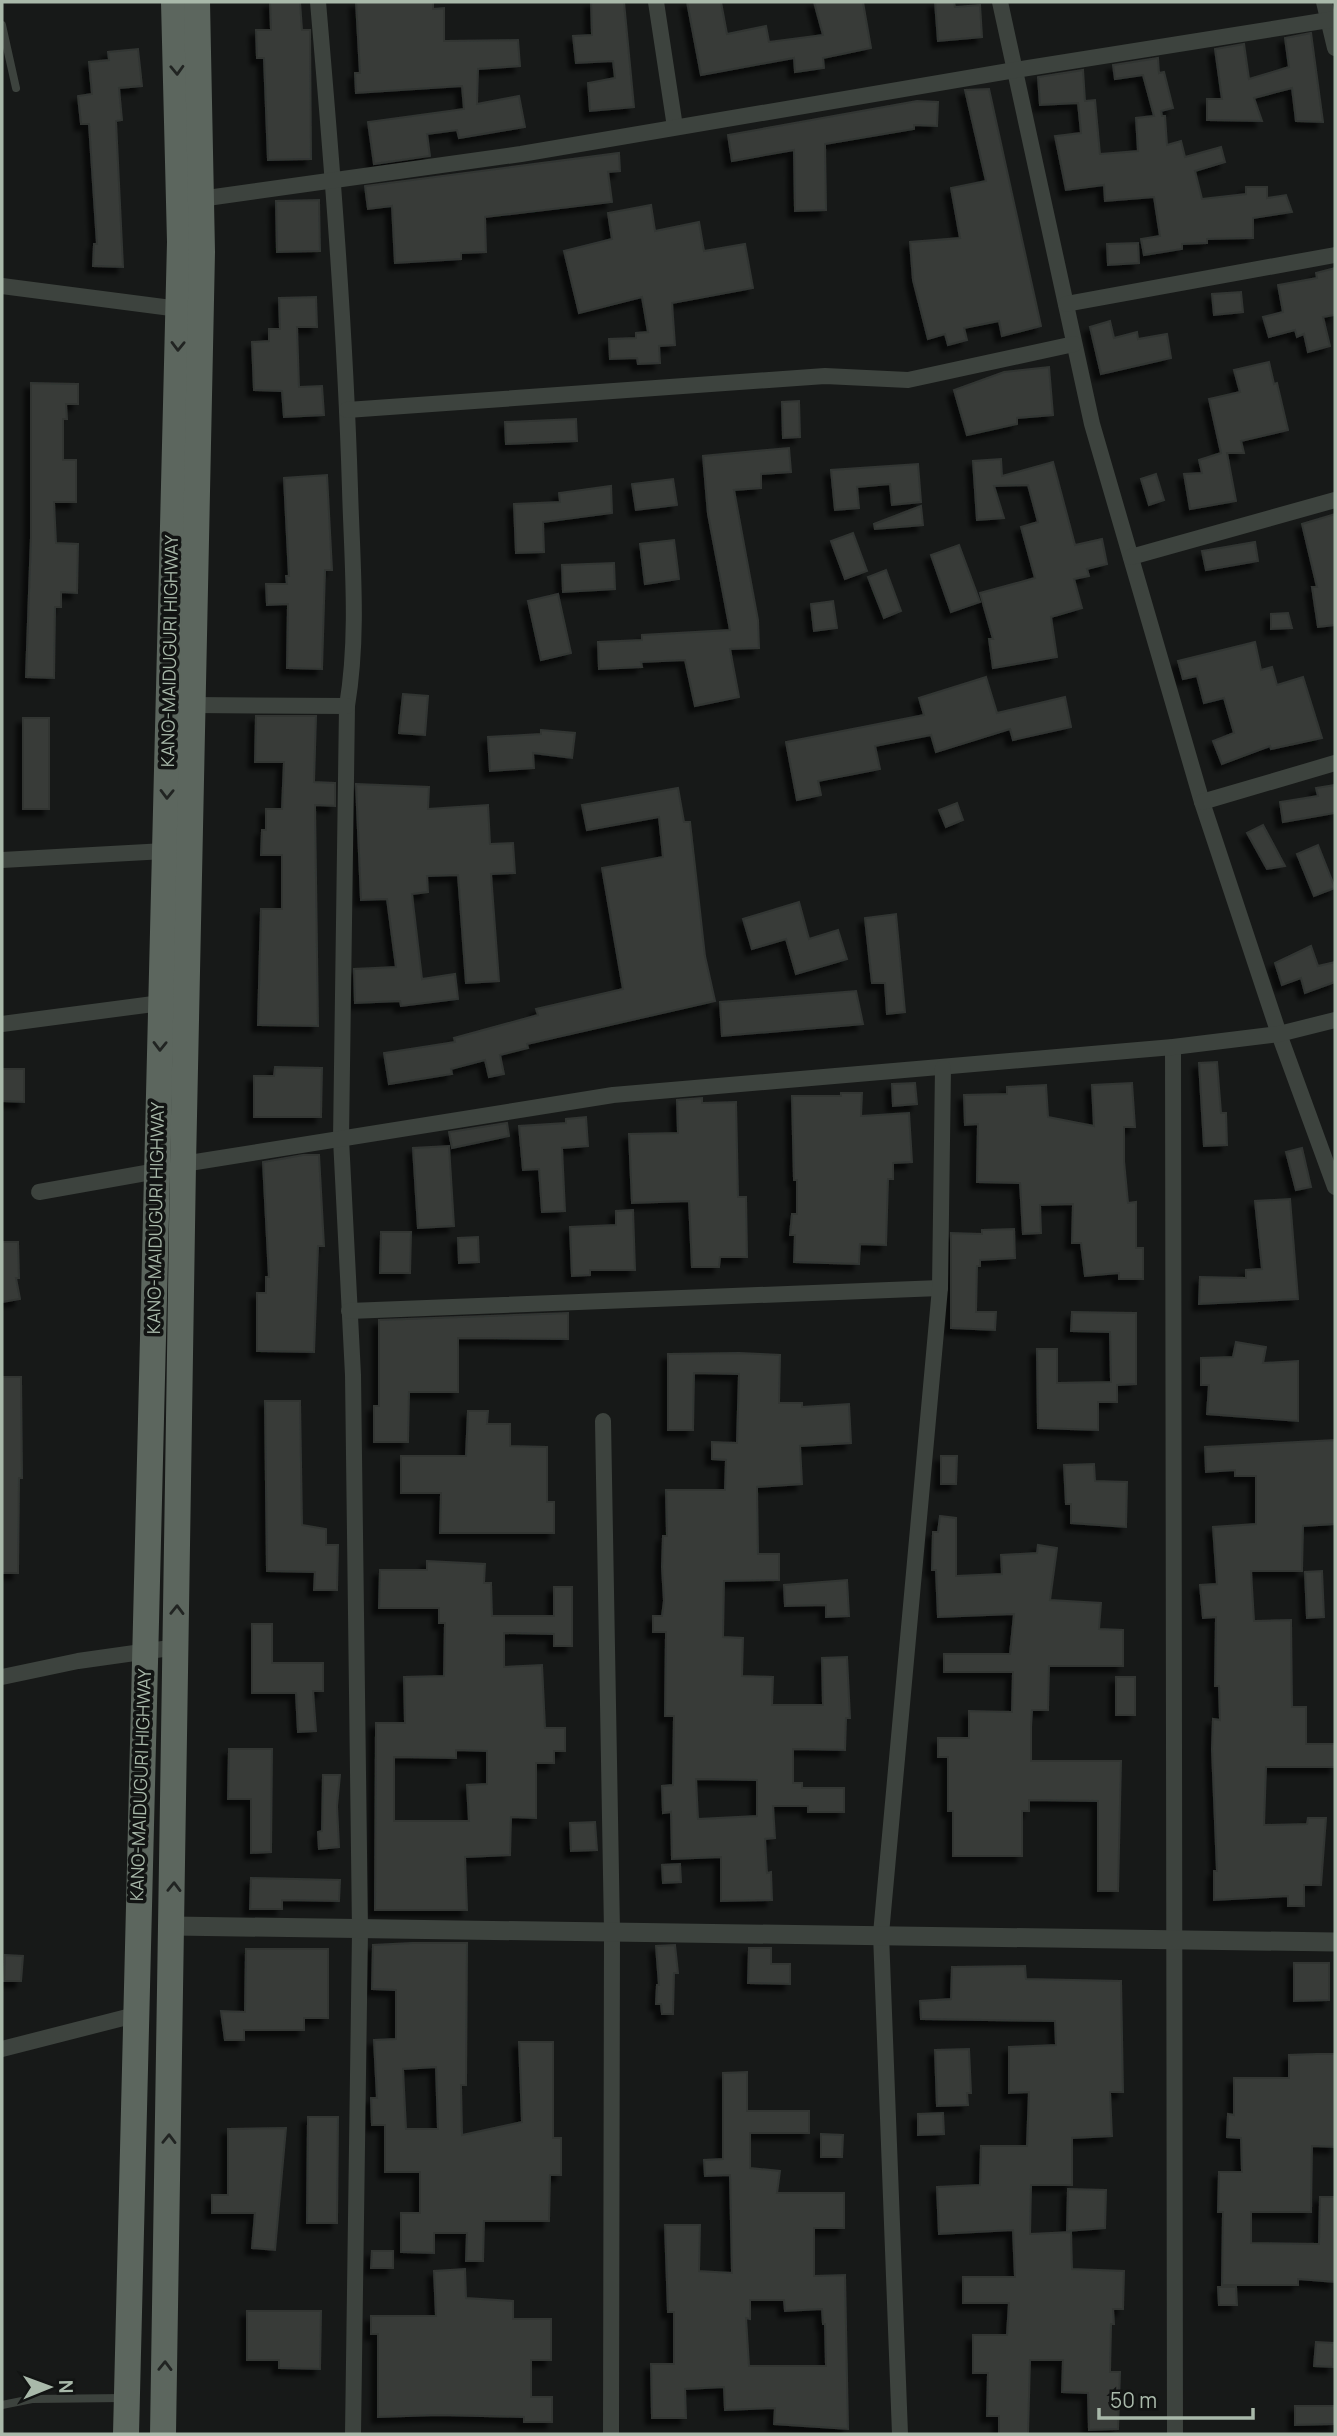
<svg xmlns="http://www.w3.org/2000/svg" width="1337" height="2436" font-family="Manrope,sans-serif">
<style>
.building{fill:#373b38;stroke:#313533;stroke-width:2;fill-rule:evenodd;filter:url(#shadow)}
.lines{fill:none;stroke-linecap:round;stroke-linejoin:round}
.service{stroke:#3d433e;stroke-width:8}
.minor{stroke:#3d433e;stroke-width:16}
.tertiary{stroke:#3d433e;stroke-width:19}
.trunk{stroke:#5c665e;stroke-width:26}
.oneway{stroke:#212422}
.labels{text-anchor:middle;stroke-width:7;stroke-linejoin:round;paint-order:stroke}
.street-label{font-size:18px;fill:#a9b9aa;stroke:#121413}
</style>
<defs>
<filter id="shadow"><feDropShadow dx="-6" dy="6" stdDeviation="2" flood-color="#0009"/></filter>
</defs>
<rect width="100%" height="100%" fill="#171918"/>
<!-- building -->
<g class="building">
<polygon points="270,2 300,2 302,30 310,30 311,159 268,160 264,58 257,58 256,30 271,30"/>
<polygon points="356,2 433,2 433,9 444,8 444,41 518,40 520,66 478,69 477,104 519,96 525,127 459,138 457,130 427,134 430,156 374,164 368,122 464,109 462,86 356,93 355,73 360,73"/>
<polygon points="591,2 624,2 634,107 590,111 588,83 615,78 613,61 576,63 573,36 592,35"/>
<polygon points="687,2 721,2 727,34 766,26 769,42 823,35 814,2 863,2 871,48 823,58 824,68 795,72 794,58 701,75"/>
<polygon points="935,2 954,2 955,7 980,5 982,37 938,41"/>
<polygon points="1311,33 1323,122 1296,121 1292,88 1254,98 1262,121 1207,120 1207,99 1222,99 1215,49 1244,44 1249,79 1289,67 1285,38"/>
<polygon points="138,49 142,86 119,88 122,120 116,121 123,267 93,266 94,244 97,244 89,124 81,124 78,96 92,94 89,62 109,60 108,52"/>
<polygon points="1158,58 1159,73 1164,72 1173,108 1161,111 1162,116 1165,116 1167,145 1181,141 1185,157 1221,147 1225,162 1195,171 1202,199 1246,194 1246,187 1267,187 1267,198 1286,195 1292,212 1253,218 1253,238 1207,239 1207,243 1182,244 1182,249 1144,255 1141,239 1160,236 1154,197 1105,201 1104,185 1066,190 1055,136 1081,133 1078,103 1040,105 1038,77 1083,70 1085,101 1095,100 1100,154 1138,151 1136,118 1154,116 1143,75 1115,79 1113,65"/>
<polygon points="989,89 1041,326 1002,336 999,321 964,328 967,340 948,345 945,334 928,339 913,280 910,242 960,238 951,188 986,181 965,90"/>
<polygon points="917,101 938,102 937,126 914,125 914,129 825,144 826,210 795,211 794,150 732,161 728,135"/>
<polygon points="619,153 620,171 608,172 612,202 485,217 486,252 461,253 461,259 395,263 392,206 368,209 365,186"/>
<polygon points="319,200 320,251 277,252 276,201"/>
<polygon points="651,205 655,231 699,222 704,251 745,244 753,288 672,303 675,345 659,346 660,363 638,364 637,358 610,359 609,339 636,338 636,333 648,332 642,297 579,313 564,251 612,239 608,213"/>
<polygon points="1138,243 1139,263 1108,265 1107,244"/>
<polygon points="1335,268 1335,315 1323,317 1330,346 1308,352 1304,334 1297,337 1295,330 1269,337 1263,317 1283,312 1278,285 1317,278 1316,273"/>
<polygon points="1241,292 1243,312 1214,315 1212,294"/>
<polygon points="316,297 317,327 297,327 299,387 322,386 324,415 284,417 282,391 254,390 252,342 269,341 269,329 280,329 279,298"/>
<polygon points="1110,321 1114,338 1137,332 1138,339 1167,334 1171,358 1101,374 1090,327"/>
<polygon points="1269,362 1274,384 1277,383 1288,430 1241,441 1244,453 1227,453 1236,501 1190,509 1184,474 1202,473 1199,460 1221,453 1209,399 1240,392 1234,370"/>
<polygon points="1049,367 1053,415 1017,418 1017,424 967,435 954,390 1004,372"/>
<polygon points="31,383 78,384 78,404 66,404 67,419 63,419 63,460 76,460 76,502 54,502 56,543 78,544 77,593 61,592 61,607 55,607 54,678 26,677 31,537"/>
<polygon points="799,401 800,437 783,438 782,402"/>
<polygon points="576,419 577,441 506,444 505,422"/>
<polygon points="789,448 791,472 761,474 761,488 734,490 758,620 759,648 730,649 739,697 695,706 685,660 641,662 642,667 599,669 598,642 642,640 642,635 730,630 708,514 703,456"/>
<polygon points="1001,459 1002,476 1053,462 1075,545 1102,539 1107,564 1087,569 1089,576 1074,579 1082,608 1051,617 1057,657 993,668 989,639 993,639 980,593 1035,578 1021,527 1038,522 1028,485 994,486 1004,518 977,520 973,461"/>
<polygon points="918,464 921,502 892,505 890,484 857,487 859,508 835,510 831,470"/>
<polygon points="1156,474 1164,500 1149,505 1141,479"/>
<polygon points="327,475 332,570 325,570 322,669 287,668 288,604 267,605 266,584 287,584 286,576 289,576 284,478"/>
<polygon points="673,479 677,505 636,510 632,484"/>
<polygon points="611,486 612,513 543,522 544,552 516,553 514,504 560,502 559,493"/>
<polygon points="921,506 923,525 875,529 874,524"/>
<polygon points="1335,514 1335,625 1318,627 1312,587 1317,587 1302,524"/>
<polygon points="853,533 867,571 845,579 831,541"/>
<polygon points="674,540 679,579 645,584 640,544"/>
<polygon points="1255,542 1258,561 1206,570 1202,551"/>
<polygon points="959,545 980,602 951,612 931,555"/>
<polygon points="614,563 615,589 563,592 562,565"/>
<polygon points="886,570 901,611 884,618 868,577"/>
<polygon points="558,594 571,653 541,660 528,601"/>
<polygon points="833,601 837,628 814,631 811,604"/>
<polygon points="1288,613 1292,628 1271,629 1271,614"/>
<polygon points="1255,642 1261,670 1272,667 1277,685 1303,677 1322,738 1271,749 1270,746 1222,764 1213,741 1234,733 1224,698 1204,703 1197,676 1183,679 1178,661"/>
<polygon points="986,677 997,713 1065,697 1071,727 1013,740 1010,729 936,752 931,735 875,746 880,769 818,781 821,795 797,800 786,742 924,715 919,698"/>
<polygon points="403,694 428,696 425,735 399,733"/>
<polygon points="256,716 316,716 314,782 335,783 335,806 315,805 318,1026 258,1025 261,909 282,909 282,855 261,855 262,830 266,830 266,809 282,809 284,762 255,762"/>
<rect x="23" y="718" width="26" height="91"/>
<polygon points="541,730 575,733 572,758 533,753 534,768 490,771 488,737 541,734"/>
<polygon points="356,784 429,787 428,809 488,805 490,844 513,843 515,873 491,874 499,981 466,983 458,875 427,876 428,892 412,894 422,979 455,974 458,999 401,1006 400,1001 355,1003 354,969 396,967 387,899 361,900"/>
<polygon points="1335,785 1335,813 1283,822 1280,802 1318,796 1316,788"/>
<polygon points="678,788 684,822 690,822 705,956 715,1001 527,1044 528,1048 500,1055 504,1074 489,1077 485,1060 451,1069 452,1074 389,1084 384,1053 455,1042 454,1038 538,1015 536,1009 623,989 602,868 663,857 659,817 587,830 582,805"/>
<polygon points="957,803 963,820 946,827 939,810"/>
<polygon points="1263,825 1285,866 1267,869 1247,833"/>
<polygon points="1318,845 1335,888 1314,896 1297,854"/>
<polygon points="799,902 809,939 838,930 847,959 796,974 786,939 752,949 743,919"/>
<polygon points="896,914 905,1012 887,1014 885,983 872,983 865,918"/>
<polygon points="1311,946 1318,966 1335,962 1335,982 1305,993 1301,978 1282,985 1275,963"/>
<polygon points="856,991 863,1024 722,1036 720,1002"/>
<polygon points="1217,1062 1221,1113 1226,1113 1227,1145 1204,1146 1199,1063"/>
<polygon points="275,1067 322,1068 321,1117 254,1117 254,1076 274,1076"/>
<polygon points="2,1069 24,1069 24,1102 2,1101"/>
<polygon points="915,1083 917,1104 893,1106 892,1084"/>
<polygon points="1132,1083 1135,1127 1124,1127 1124,1161 1128,1203 1136,1202 1136,1248 1143,1248 1143,1279 1119,1279 1119,1273 1085,1276 1081,1243 1072,1243 1073,1204 1040,1205 1041,1233 1023,1234 1020,1183 977,1182 978,1124 965,1125 964,1095 1007,1094 1007,1087 1046,1085 1048,1117 1094,1126 1092,1085"/>
<polygon points="841,1093 862,1093 861,1116 909,1113 912,1162 893,1163 893,1179 888,1179 886,1245 860,1244 859,1264 794,1262 795,1235 790,1235 792,1214 797,1214 797,1180 794,1180 792,1096 841,1096"/>
<polygon points="702,1098 702,1103 736,1102 738,1197 746,1197 747,1257 720,1257 719,1267 692,1267 689,1201 632,1203 629,1134 678,1133 677,1100"/>
<polygon points="586,1117 588,1146 562,1148 565,1211 542,1212 539,1169 523,1170 519,1126 566,1123 566,1119"/>
<polygon points="507,1123 509,1136 452,1148 449,1132"/>
<polygon points="449,1146 454,1226 418,1228 413,1148"/>
<polygon points="1302,1148 1311,1187 1296,1190 1286,1152"/>
<polygon points="303,1155 319,1155 324,1246 318,1246 314,1352 257,1351 257,1293 266,1293 266,1277 269,1277 263,1162"/>
<polygon points="1290,1199 1298,1299 1199,1304 1200,1277 1246,1278 1246,1270 1262,1269 1255,1201"/>
<polygon points="633,1210 635,1270 590,1270 590,1275 572,1276 570,1227 616,1225 616,1211"/>
<polygon points="1014,1229 1015,1258 980,1260 980,1266 977,1266 976,1312 996,1312 995,1330 951,1328 951,1233 982,1234 982,1230"/>
<polygon points="381,1232 411,1232 410,1273 380,1273"/>
<polygon points="478,1237 479,1262 459,1263 458,1238"/>
<polygon points="2,1242 18,1242 19,1278 16,1278 20,1299 2,1302"/>
<polygon points="1072,1312 1136,1313 1136,1384 1117,1385 1117,1402 1098,1402 1098,1430 1038,1428 1037,1349 1057,1349 1057,1383 1111,1382 1110,1332 1071,1331"/>
<polygon points="568,1313 568,1339 458,1338 458,1392 409,1392 408,1442 374,1442 374,1406 379,1406 379,1320"/>
<polygon points="1236,1342 1266,1347 1263,1363 1298,1361 1298,1421 1207,1414 1209,1385 1201,1385 1201,1358 1233,1357"/>
<path d="M 739,1353 L 780,1355 L 779,1403 L 802,1403 L 802,1407 L 849,1404 L 851,1443 L 800,1446 L 802,1484 L 757,1487 L 758,1554 L 779,1554 L 779,1580 L 724,1581 L 723,1637 L 743,1638 L 742,1676 L 773,1677 L 772,1705 L 823,1705 L 822,1658 L 847,1657 L 850,1718 L 846,1718 L 845,1750 L 793,1749 L 793,1783 L 802,1783 L 802,1788 L 844,1788 L 844,1812 L 808,1812 L 808,1806 L 773,1806 L 775,1838 L 765,1839 L 767,1873 L 771,1872 L 772,1900 L 721,1901 L 721,1857 L 672,1859 L 671,1812 L 663,1813 L 662,1786 L 673,1785 L 674,1716 L 665,1716 L 666,1632 L 653,1632 L 653,1616 L 662,1616 L 664,1601 L 662,1567 L 663,1536 L 667,1536 L 666,1490 L 725,1490 L 726,1460 L 712,1459 L 712,1442 L 737,1443 L 739,1374 L 694,1373 L 693,1430 L 668,1430 L 668,1354 ZM 696,1779 L 757,1780 L 757,1816 L 698,1819 Z"/>
<polygon points="2,1377 21,1377 22,1478 19,1478 18,1573 2,1573"/>
<polygon points="265,1401 300,1401 302,1525 326,1529 326,1545 338,1545 337,1590 314,1590 315,1572 267,1571"/>
<polygon points="468,1411 488,1411 487,1424 510,1424 510,1446 547,1447 547,1502 554,1502 554,1533 440,1533 441,1493 401,1493 401,1456 466,1456"/>
<polygon points="1335,1440 1335,1524 1303,1526 1302,1571 1251,1571 1254,1621 1291,1620 1292,1707 1306,1707 1306,1744 1335,1744 1335,1767 1266,1767 1264,1825 1307,1824 1308,1818 1326,1818 1321,1885 1304,1885 1304,1906 1288,1906 1288,1896 1214,1900 1214,1871 1217,1871 1212,1749 1213,1719 1220,1720 1219,1686 1215,1686 1216,1617 1203,1618 1200,1585 1217,1584 1213,1527 1256,1524 1256,1476 1235,1476 1235,1470 1206,1472 1205,1447"/>
<polygon points="941,1456 957,1456 956,1484 941,1484"/>
<polygon points="1094,1464 1095,1481 1127,1482 1126,1527 1071,1523 1071,1504 1066,1504 1064,1465"/>
<polygon points="940,1516 956,1518 956,1576 1002,1574 1001,1555 1037,1553 1038,1545 1057,1548 1050,1600 1101,1603 1099,1629 1123,1630 1123,1666 1049,1666 1048,1710 1032,1710 1031,1727 1031,1761 1121,1761 1118,1891 1098,1891 1098,1801 1029,1800 1029,1811 1022,1811 1022,1856 953,1856 953,1811 948,1811 948,1757 938,1757 938,1738 969,1738 969,1711 1012,1712 1013,1672 944,1672 944,1654 1010,1654 1014,1614 938,1617 936,1570 932,1570 933,1532 938,1532"/>
<path d="M 427,1561 L 485,1564 L 484,1583 L 491,1583 L 492,1616 L 554,1616 L 554,1587 L 572,1587 L 572,1646 L 554,1646 L 554,1634 L 504,1633 L 504,1667 L 542,1665 L 545,1728 L 565,1728 L 565,1751 L 554,1751 L 554,1763 L 536,1763 L 536,1818 L 511,1817 L 510,1855 L 465,1857 L 467,1910 L 375,1910 L 376,1723 L 405,1723 L 404,1677 L 444,1676 L 445,1623 L 439,1623 L 439,1608 L 379,1608 L 380,1570 L 427,1570 ZM 456,1750 L 487,1751 L 487,1784 L 467,1785 L 469,1821 L 394,1821 L 394,1757 L 456,1758 Z"/>
<polygon points="1322,1571 1324,1617 1307,1618 1305,1572"/>
<polygon points="847,1580 849,1616 826,1617 826,1605 785,1606 784,1585"/>
<polygon points="252,1624 272,1624 272,1663 323,1663 323,1691 313,1691 316,1731 298,1732 296,1693 252,1693"/>
<rect x="1116" y="1677" width="19" height="38"/>
<polygon points="229,1749 272,1749 271,1852 251,1853 251,1799 228,1799"/>
<polygon points="323,1775 340,1775 337,1806 339,1847 319,1849 318,1832 322,1831"/>
<polygon points="595,1822 597,1850 571,1851 570,1823"/>
<polygon points="680,1864 681,1882 663,1883 662,1865"/>
<polygon points="251,1878 340,1880 339,1901 282,1900 282,1909 250,1909"/>
<path d="M 412,1943 L 467,1943 L 466,2085 L 461,2085 L 462,2135 L 522,2122 L 519,2042 L 553,2042 L 553,2138 L 561,2138 L 561,2175 L 550,2175 L 549,2221 L 484,2221 L 483,2261 L 466,2261 L 467,2233 L 434,2233 L 434,2253 L 401,2252 L 401,2213 L 420,2213 L 420,2172 L 385,2172 L 385,2125 L 372,2125 L 371,2098 L 377,2098 L 374,2040 L 396,2039 L 396,1990 L 372,1989 L 373,1945 ZM 436,2067 L 438,2129 L 406,2129 L 403,2069 Z"/>
<polygon points="675,1945 678,1973 674,1973 673,2014 662,2014 661,2004 656,2004 657,1985 659,1985 656,1946"/>
<polygon points="749,1948 771,1948 771,1964 790,1964 790,1984 748,1983"/>
<polygon points="246,1949 328,1949 328,2018 304,2018 304,2030 244,2030 244,2040 225,2040 221,2011 245,2012"/>
<polygon points="5,1955 23,1956 21,1981 4,1981"/>
<polygon points="1294,1963 1329,1963 1329,2000 1294,2001"/>
<polygon points="1025,1966 1026,1979 1121,1981 1123,2092 1110,2092 1112,2136 1072,2138 1072,2185 1031,2185 1030,2234 1071,2232 1072,2269 1124,2271 1123,2309 1113,2309 1114,2324 1111,2324 1110,2372 1120,2372 1118,2429 1089,2430 1088,2393 1062,2392 1063,2360 1030,2360 1028,2434 999,2434 999,2416 987,2416 988,2373 973,2373 973,2335 1007,2335 1009,2303 963,2303 963,2277 1015,2277 1013,2230 939,2234 937,2187 980,2185 981,2146 1027,2146 1029,2092 1009,2093 1009,2047 1056,2045 1055,2021 921,2019 920,2001 951,1999 952,1967"/>
<polygon points="969,2049 971,2093 967,2093 968,2105 937,2106 935,2050"/>
<polygon points="1317,2054 1335,2054 1335,2147 1312,2146 1311,2212 1251,2212 1251,2243 1319,2244 1320,2197 1335,2197 1335,2282 1298,2279 1298,2285 1222,2285 1223,2212 1218,2212 1219,2172 1242,2172 1241,2138 1227,2137 1228,2114 1234,2115 1234,2078 1289,2078 1289,2055"/>
<path d="M 747,2072 L 747,2111 L 809,2111 L 809,2133 L 750,2133 L 750,2168 L 780,2171 L 777,2193 L 844,2193 L 844,2228 L 814,2228 L 814,2276 L 845,2275 L 848,2429 L 774,2424 L 775,2408 L 725,2410 L 724,2387 L 685,2389 L 686,2418 L 652,2418 L 651,2364 L 674,2364 L 674,2312 L 668,2312 L 665,2225 L 700,2225 L 699,2271 L 732,2273 L 730,2175 L 705,2176 L 704,2160 L 723,2159 L 723,2073 ZM 750,2300 L 784,2300 L 785,2311 L 822,2309 L 823,2324 L 825,2324 L 826,2366 L 749,2366 L 746,2318 L 750,2319 Z"/>
<polygon points="943,2113 944,2134 918,2135 918,2114"/>
<polygon points="308,2117 338,2117 337,2223 307,2223"/>
<polygon points="286,2128 275,2250 252,2248 255,2213 212,2213 212,2195 228,2195 228,2129"/>
<polygon points="821,2134 843,2135 842,2157 821,2157"/>
<polygon points="1068,2189 1106,2190 1105,2228 1067,2231"/>
<polygon points="372,2251 393,2251 393,2268 371,2268"/>
<polygon points="465,2269 466,2298 513,2301 513,2319 551,2319 551,2360 531,2360 531,2397 552,2397 552,2422 524,2422 524,2417 438,2415 378,2417 378,2334 371,2334 371,2316 436,2316 434,2271"/>
<polygon points="1218,2287 1236,2287 1237,2305 1219,2305"/>
<polygon points="247,2311 321,2311 320,2369 279,2368 279,2360 247,2360"/>
<polygon points="1316,2342 1334,2343 1333,2367 1314,2366"/>
<polygon points="1295,2406 1335,2406 1335,2424 1295,2425"/>
</g>
<g class="lines">
<!-- service -->
<g class="service">
<polyline points="2,25 16,88"/>
<polyline points="2,2405 32,2399 124,2398"/>
</g>
<!-- minor -->
<g class="minor">
<path d="M 318,2 C 332,164 345,326 350,489 C 352,561 359,634 347,706 L 341,1139 L 353,1375 L 360,1931 L 353,2434"/>
<polyline points="656,2 675,127"/>
<polyline points="1000,2 1092,424 1202,802 1279,1034 1335,1187"/>
<polyline points="1324,2 1335,48"/>
<polyline points="193,200 521,154 1015,70 1335,19"/>
<polyline points="2,286 179,309"/>
<polyline points="1066,304 1335,255"/>
<polyline points="347,410 825,376 908,380 1074,344"/>
<polyline points="1131,557 1335,500"/>
<polyline points="193,705 347,706"/>
<polyline points="1202,802 1335,763"/>
<polyline points="2,860 165,851"/>
<polyline points="2,1024 161,1003"/>
<polyline points="1173,1047 1175,2434"/>
<polyline points="183,1164 613,1095 1173,1047 1279,1034 1335,1020"/>
<polyline points="39,1192 157,1171"/>
<polyline points="349,1311 940,1288"/>
<polyline points="603,1421 612,1931 611,2434"/>
<polyline points="2,1677 78,1661 177,1647"/>
<polyline points="2,2049 135,2015"/>
<polyline points="900,2434 881,1934 940,1288 943,1068"/>
</g>
<!-- tertiary -->
<polyline class="tertiary" points="173,1926 1335,1942"/>
<!-- trunk -->
<g class="trunk">
<polyline points="126,2434 180,242 174,2"/>
<polyline points="163,2434 183,1164 202,252 197,2"/>
</g>
</g>
<!-- one-way arrows -->
<defs><path id="oneway-chevron" d="M-2-3.5L2.5 0L-2 3.5" fill="none" stroke-width="1.6" stroke-linecap="round" stroke-linejoin="round" transform="scale(1.75)"/></defs>
<g class="oneway">
<use href="#oneway-chevron" transform="translate(177 70) rotate(88)"/>
<use href="#oneway-chevron" transform="translate(178 346) rotate(91)"/>
<use href="#oneway-chevron" transform="translate(167 794) rotate(91)"/>
<use href="#oneway-chevron" transform="translate(160 1046) rotate(91)"/>
<use href="#oneway-chevron" transform="translate(177 1610) rotate(-89)"/>
<use href="#oneway-chevron" transform="translate(174 1887) rotate(-89)"/>
<use href="#oneway-chevron" transform="translate(169 2139) rotate(-89)"/>
<use href="#oneway-chevron" transform="translate(165 2366) rotate(-89)"/>
</g>
<g class="labels">
<!-- street labels -->
<g class="street-label">
<text transform="translate(170 651) rotate(-89)" y="6">KANO-MAIDUGURI HIGHWAY</text>
<text transform="translate(156 1218) rotate(-89)" y="6">KANO-MAIDUGURI HIGHWAY</text>
<text transform="translate(141 1785) rotate(-88)" y="6">KANO-MAIDUGURI HIGHWAY</text>
</g>
</g>
<!-- border -->
<rect width="1337" height="2436" fill="none" stroke="#a9b9aa" stroke-width="7"/>
<!-- north arrow -->
<g transform="translate(49 2387) rotate(89)" stroke="#121413" stroke-width="5" paint-order="stroke">
<path d="M0-5L12 26L0 18L-12 26Z" fill="#a9b9aa"/>
<text y="-10" font-size="19" font-weight="bold" text-anchor="middle" fill="#a9b9aa">N</text>
</g>
<!-- scale -->
<path d="M1099 2408v10h154v-10" fill="none" stroke="#a9b9aa" stroke-width="3.5"/>
<text x="1110" y="2408" font-size="21" fill="#a9b9aa" stroke="#121413" stroke-width="5" paint-order="stroke">50 m</text>
</svg>
